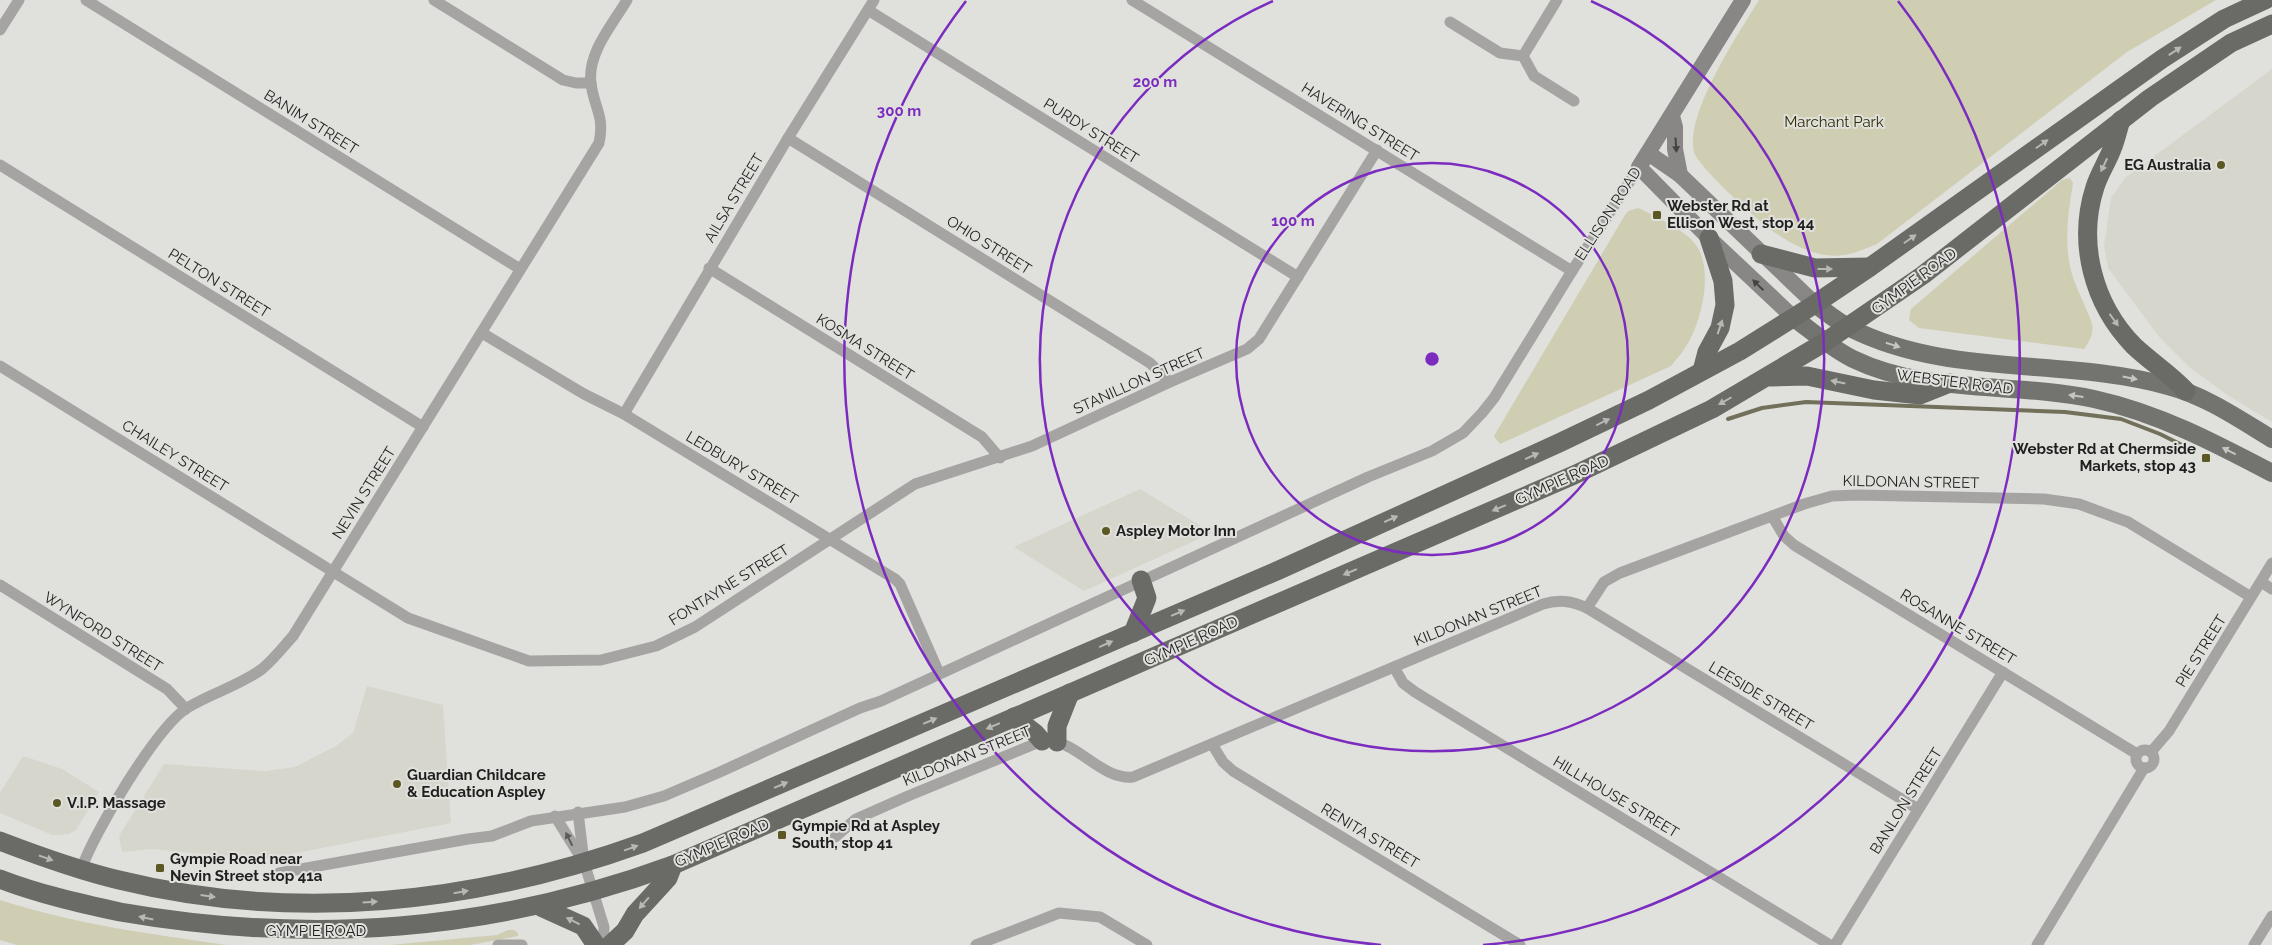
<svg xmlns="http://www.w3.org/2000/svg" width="2272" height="945" font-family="Raleway,sans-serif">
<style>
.built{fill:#d7d6cc}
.green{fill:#cfcdb2}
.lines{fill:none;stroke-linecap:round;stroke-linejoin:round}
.stream{stroke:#72705a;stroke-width:4}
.minor{stroke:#a5a4a3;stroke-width:11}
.secondary{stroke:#888786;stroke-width:16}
.primary{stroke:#737370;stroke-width:18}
.trunk{stroke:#6a6a67;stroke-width:19}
.oneway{fill:#b7b7b4}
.oneway2{fill:#444342}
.oneway3{fill:#c5c5c2}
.oneway4{fill:#5b5b5a}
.ring{fill:none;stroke:#7b2cbf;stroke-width:2.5}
.poi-dot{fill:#5c5824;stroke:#e0e0dd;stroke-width:2}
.labels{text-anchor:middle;stroke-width:4;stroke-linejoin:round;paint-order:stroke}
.street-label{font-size:15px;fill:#1f1f1e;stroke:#e0e0dd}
.park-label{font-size:15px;fill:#312d03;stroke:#e0e0dd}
.poi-label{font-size:15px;font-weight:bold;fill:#1f1f1e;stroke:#e0e0dd;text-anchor:start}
.centre{fill:#7b2cbf;stroke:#e0e0dd;stroke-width:2.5}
.ring-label{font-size:15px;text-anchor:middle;font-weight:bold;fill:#7b2cbf;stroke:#e0e0dd;stroke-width:4;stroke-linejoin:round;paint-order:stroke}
</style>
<rect width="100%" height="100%" fill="#e0e0dd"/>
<!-- built -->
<g class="built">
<polygon points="2272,69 2272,422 2229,396 2189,367 2160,338 2108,268 2104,246 2111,198 2125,178"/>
<polygon points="1140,489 1212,533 1084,591 1014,547"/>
<polygon points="367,686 443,705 451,823 260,860 152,849 122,852 119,836 164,764 265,771 295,767 336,746 353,733"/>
<polygon points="23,756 62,769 99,792 76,830 69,834 52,835 0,813 0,793"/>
</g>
<!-- green -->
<g class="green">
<path d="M 1759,0 L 2216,0 L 2127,52 L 1877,244 C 1860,251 1845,258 1826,255 C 1809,253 1791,243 1777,234 C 1762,225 1698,167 1694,152 C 1685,113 1739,33 1759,0 Z"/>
<path d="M 2070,178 L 2073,183 C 2068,212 2064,242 2071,271 C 2076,289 2087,308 2092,324 C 2094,334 2089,342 2084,349 L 1919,328 L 1909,320 L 1911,309 L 2062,180 Z"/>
<path d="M 1638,208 C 1646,211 1654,216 1662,220 C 1675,227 1691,236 1698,248 C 1713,274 1701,325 1685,348 C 1681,355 1675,360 1671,366 L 1500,444 L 1494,436 L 1625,215 L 1628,211 Z"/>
<path d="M 0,900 C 73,924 151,934 227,945 L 17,945 L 0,940 Z"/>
<polygon points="508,930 514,930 518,933 518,936 470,945 390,945 497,935"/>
</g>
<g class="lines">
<!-- stream -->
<polyline class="stream" points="1728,419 1762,408 1806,402 2065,412 2121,419 2160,434 2186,447"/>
<!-- minor -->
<g class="minor">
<polyline points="86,0 520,269"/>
<polyline points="434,0 563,80 576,83 591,83"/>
<polyline points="1132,0 1572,271"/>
<polyline points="868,10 1298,277"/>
<polyline points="1450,22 1500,53 1523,56 1534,76 1574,101"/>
<polyline points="0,30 19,0"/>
<polyline points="1523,56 1557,0"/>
<polyline points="788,138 1150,363 1170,382"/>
<polyline points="0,165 423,427"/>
<polyline points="709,268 982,437 1000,458"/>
<polyline points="482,333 584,394 624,414 895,579 900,584 939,673"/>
<polyline points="0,366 408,618 529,661 601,660 656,646 695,627 915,484 1032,446 1170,382 1247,349 1259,339 1377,150"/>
<polyline points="624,414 788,138 874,0"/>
<polyline points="1772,516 1784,536 1794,545 2137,754"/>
<polyline points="2261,582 2272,589"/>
<polyline points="0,585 167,689 186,709"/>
<polyline points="1587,608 1604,582 1620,573 1804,504 1832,496 1858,495 2044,499 2079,504 2128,522 2251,597"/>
<polyline points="1394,667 1403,683 1415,692 1830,945"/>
<polyline points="1212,744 1223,762 1233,771 1520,945"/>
<circle cx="2145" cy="759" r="9"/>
<polyline points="2151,752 2169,731 2272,563"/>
<polyline points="578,812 584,862 604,927 603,945"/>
<polyline points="555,816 583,861"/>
<path d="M 835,837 L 856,819 L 908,796 L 1042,741 C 1076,737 1099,780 1133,777 L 1543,604 C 1559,599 1572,601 1587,608 L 1918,809"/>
<path d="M 81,870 C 93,834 156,728 187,708 C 211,693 239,686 262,669 C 274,659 283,647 293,636 L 599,143 C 605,115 594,109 591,83 C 587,53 613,24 627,0"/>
<polyline points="279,873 468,839 492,836 531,821 625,807 664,796 720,772 860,708 881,701 1368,477 1432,451 1463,433 1482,413 1494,398 1572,271 1639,167"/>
<polyline points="498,945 522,945"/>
<polyline points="976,945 1059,913 1100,917 1147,945"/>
<polyline points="1835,945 2003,672"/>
<polyline points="2037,945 2144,768"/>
<polyline points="2254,945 2272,916"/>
</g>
<!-- secondary -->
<g class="secondary">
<polyline points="1743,0 1639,167 1709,238 1794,318"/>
<polyline points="1672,116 1675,127 1675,149 1680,175"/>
<polyline points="1648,153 1680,175 1815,304"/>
</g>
<!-- primary -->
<g class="primary">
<path d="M 1815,304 C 1826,312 1838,322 1850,328 C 1949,378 2063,357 2168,386 C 2206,396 2239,419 2272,439"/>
<path d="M 1794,318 C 1813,332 1831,348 1853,359 C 1927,395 2015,382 2094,399 C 2158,413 2215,443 2272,473"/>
</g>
<!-- trunk -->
<g class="trunk">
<path d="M 2121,120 C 2118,129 2116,140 2112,149 C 2107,162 2099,174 2095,187 C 2077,243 2093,304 2134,346 C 2151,362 2170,374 2186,391"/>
<polyline points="1761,254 1815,268 1870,267"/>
<polyline points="1702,371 1707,352 1720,328 1725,305 1723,281 1709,238"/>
<polyline points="1771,377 1807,376 1874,390 1920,395 1950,383"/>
<polyline points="1133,633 1147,598 1141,580"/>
<polyline points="1014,717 1035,733 1042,741"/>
<polyline points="1057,742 1057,726 1070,693"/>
<path d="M 0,841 C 39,856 78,870 119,880 C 295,923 474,904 643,843 L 1279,570 L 1559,443 L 1649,400 L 1740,351 L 1815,304 L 1870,267 L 2162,59 L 2224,19 L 2265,0"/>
<path d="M 0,879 C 39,894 79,903 120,912 C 311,945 491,932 673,865 L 1574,475 L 1712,409 L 1825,342 L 1923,275 L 2150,98 L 2231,43 L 2272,24"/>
<polyline points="541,907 583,926 596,945"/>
<polyline points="610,945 625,931 635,914 668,878 673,865"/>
</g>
</g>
<!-- one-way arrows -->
<defs><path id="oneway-solid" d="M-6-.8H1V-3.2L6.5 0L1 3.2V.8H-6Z" transform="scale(1.25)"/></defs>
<g class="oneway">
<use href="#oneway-solid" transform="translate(2175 51) rotate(-33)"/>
<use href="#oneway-solid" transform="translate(2042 144) rotate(-35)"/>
<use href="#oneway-solid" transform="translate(2104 165) rotate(115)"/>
<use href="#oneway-solid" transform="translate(1910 239) rotate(-35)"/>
<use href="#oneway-solid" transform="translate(1825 269)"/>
<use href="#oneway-solid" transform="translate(2114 320) rotate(54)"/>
<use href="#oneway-solid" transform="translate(1720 327) rotate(-71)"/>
<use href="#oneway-solid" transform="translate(1838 382) rotate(-168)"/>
<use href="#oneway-solid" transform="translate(1725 401) rotate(150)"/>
<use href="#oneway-solid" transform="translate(1603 422) rotate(-26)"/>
<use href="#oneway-solid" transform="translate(1532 456) rotate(-24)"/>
<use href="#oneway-solid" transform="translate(1499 508) rotate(157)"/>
<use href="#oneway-solid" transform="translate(1391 519) rotate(-24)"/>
<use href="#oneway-solid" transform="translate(1350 572) rotate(157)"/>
<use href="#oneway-solid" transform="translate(1178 613) rotate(-23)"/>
<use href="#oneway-solid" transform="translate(1106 644) rotate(-24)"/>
<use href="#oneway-solid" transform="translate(930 721) rotate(-23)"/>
<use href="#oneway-solid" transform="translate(993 726) rotate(157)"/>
<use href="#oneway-solid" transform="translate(781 785) rotate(-23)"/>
<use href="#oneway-solid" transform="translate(631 848) rotate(-20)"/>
<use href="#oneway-solid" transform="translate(46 858) rotate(19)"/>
<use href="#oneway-solid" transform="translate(461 892) rotate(-10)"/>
<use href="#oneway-solid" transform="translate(208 896) rotate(8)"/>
<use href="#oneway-solid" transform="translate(370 902) rotate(-3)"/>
<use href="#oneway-solid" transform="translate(644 903) rotate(131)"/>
<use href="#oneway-solid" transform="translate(146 918) rotate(-168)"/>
<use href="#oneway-solid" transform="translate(573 921) rotate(-153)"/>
</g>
<g class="oneway2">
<use href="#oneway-solid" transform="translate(1676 145) rotate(86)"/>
<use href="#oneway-solid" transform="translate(1758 285) rotate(-136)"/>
</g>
<g class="oneway3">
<use href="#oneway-solid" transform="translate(1893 345) rotate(18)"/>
<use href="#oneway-solid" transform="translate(2130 378) rotate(11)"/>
<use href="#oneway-solid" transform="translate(2076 396) rotate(-172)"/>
<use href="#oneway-solid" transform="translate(2229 451) rotate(-153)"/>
</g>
<use class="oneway4" href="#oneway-solid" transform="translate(569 839) rotate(-116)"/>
<!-- distance rings -->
<g class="ring">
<circle cx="1432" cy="359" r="196"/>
<path d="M1591 1A392 392 0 1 1 1273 1"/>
<path d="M1381 945A588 588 0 0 1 966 1M1898 1A588 588 0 0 1 1483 945"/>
</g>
<!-- markers -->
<g class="poi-dot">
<circle cx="2221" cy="165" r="5"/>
<rect x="1652" y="210" width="10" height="10" rx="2.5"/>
<rect x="2201" y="453" width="10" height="10" rx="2.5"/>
<circle cx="1106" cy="531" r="5"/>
<circle cx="397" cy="784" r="5"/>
<circle cx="57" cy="803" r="5"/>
<rect x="777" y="830" width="10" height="10" rx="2.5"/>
<rect x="155" y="863" width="10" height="10" rx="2.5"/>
</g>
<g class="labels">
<!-- street labels -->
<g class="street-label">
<text transform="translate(311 122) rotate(32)" y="5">BANIM STREET</text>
<text transform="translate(1360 122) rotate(32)" y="5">HAVERING STREET</text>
<text transform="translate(1091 131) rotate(32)" y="5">PURDY STREET</text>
<text transform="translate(734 198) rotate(-59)" y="5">AILSA STREET</text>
<text transform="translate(1608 214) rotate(-57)" y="5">ELLISON ROAD</text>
<text transform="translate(989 245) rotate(32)" y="5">OHIO STREET</text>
<text transform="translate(1914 281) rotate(-36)" y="5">GYMPIE ROAD</text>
<text transform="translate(219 283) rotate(32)" y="5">PELTON STREET</text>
<text transform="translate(865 347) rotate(32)" y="5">KOSMA STREET</text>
<text transform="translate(1139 381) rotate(-24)" y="5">STANILLON STREET</text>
<text transform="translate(1955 382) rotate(7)" y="5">WEBSTER ROAD</text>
<text transform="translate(175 456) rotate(32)" y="5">CHAILEY STREET</text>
<text transform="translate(742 468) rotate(31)" y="5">LEDBURY STREET</text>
<text transform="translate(1562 480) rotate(-24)" y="5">GYMPIE ROAD</text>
<text transform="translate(1911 482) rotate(1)" y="5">KILDONAN STREET</text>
<text transform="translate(364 493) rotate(-58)" y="5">NEVIN STREET</text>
<text transform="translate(729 585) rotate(-32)" y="5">FONTAYNE STREET</text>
<text transform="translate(1478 616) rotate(-22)" y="5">KILDONAN STREET</text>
<text transform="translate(1958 627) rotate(31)" y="5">ROSANNE STREET</text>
<text transform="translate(103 632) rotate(32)" y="5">WYNFORD STREET</text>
<text transform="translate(1191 641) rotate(-24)" y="5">GYMPIE ROAD</text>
<text transform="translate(2201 651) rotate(-58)" y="5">PIE STREET</text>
<text transform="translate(1761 696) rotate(31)" y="5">LEESIDE STREET</text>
<text transform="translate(967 756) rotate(-22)" y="5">KILDONAN STREET</text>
<text transform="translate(1616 797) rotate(31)" y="5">HILLHOUSE STREET</text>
<text transform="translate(1906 801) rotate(-58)" y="5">BANLON STREET</text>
<text transform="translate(1370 836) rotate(31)" y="5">RENITA STREET</text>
<text transform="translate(722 843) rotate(-23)" y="5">GYMPIE ROAD</text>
<text x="316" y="936">GYMPIE ROAD</text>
</g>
<!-- park labels -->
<g class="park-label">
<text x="1834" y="127">Marchant Park</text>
</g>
<!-- poi labels -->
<g class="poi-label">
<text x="2211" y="170" text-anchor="end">EG Australia</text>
<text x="1667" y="211">Webster Rd at<tspan x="1667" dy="17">Ellison West, stop 44</tspan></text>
<text x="2196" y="454" text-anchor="end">Webster Rd at Chermside<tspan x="2196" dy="17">Markets, stop 43</tspan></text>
<text x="1116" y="536">Aspley Motor Inn</text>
<text x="407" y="780">Guardian Childcare<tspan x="407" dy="17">&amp; Education Aspley</tspan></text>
<text x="67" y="808">V.I.P. Massage</text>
<text x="792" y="831">Gympie Rd at Aspley<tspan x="792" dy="17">South, stop 41</tspan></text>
<text x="170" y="864">Gympie Road near<tspan x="170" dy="17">Nevin Street stop 41a</tspan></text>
</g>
</g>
<circle cx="1432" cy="359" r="8" class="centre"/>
<g class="ring-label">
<text x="1155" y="87">200 m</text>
<text x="899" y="116">300 m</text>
<text x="1293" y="226">100 m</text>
</g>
</svg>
